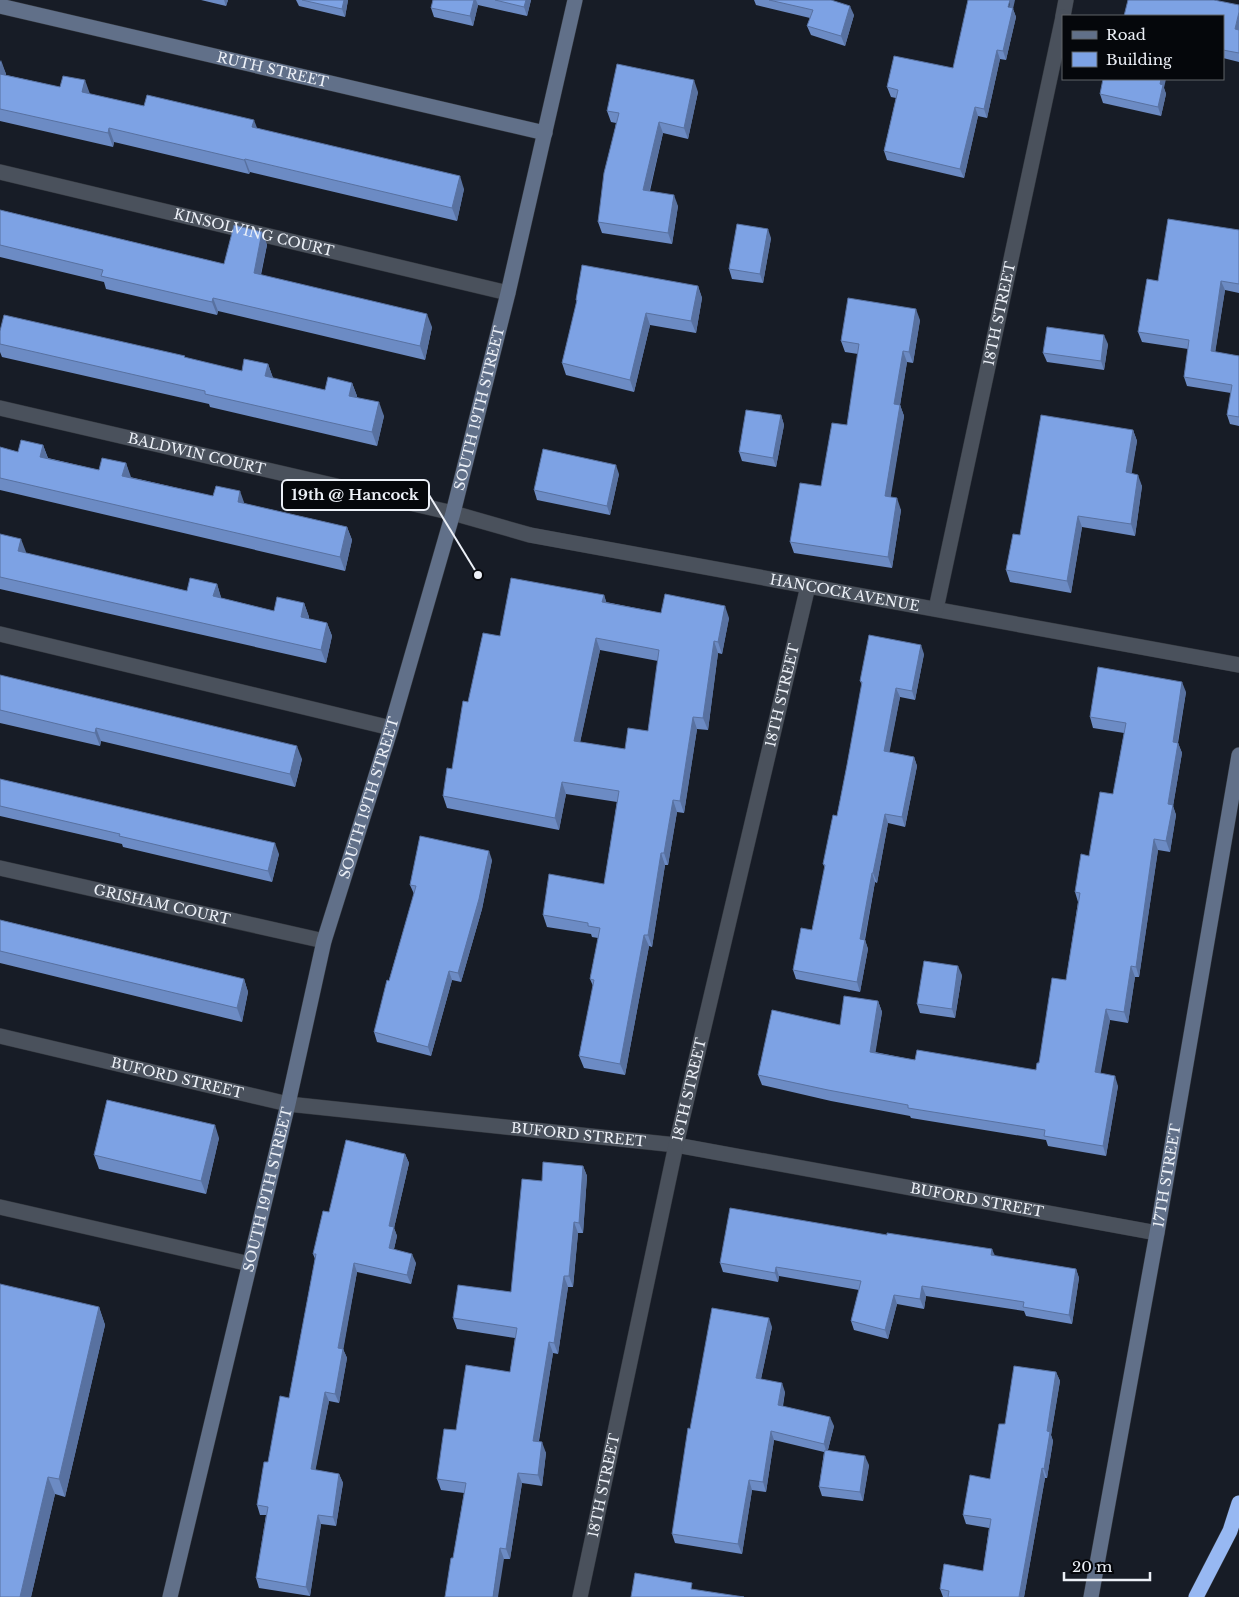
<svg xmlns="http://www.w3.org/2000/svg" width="1239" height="1597" font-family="'Libre Baskerville',serif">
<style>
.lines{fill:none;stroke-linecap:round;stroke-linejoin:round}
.lane-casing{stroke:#32363d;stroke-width:16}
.street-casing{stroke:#32363d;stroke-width:16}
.secondary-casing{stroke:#32363d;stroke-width:16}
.highway-casing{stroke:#32363d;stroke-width:16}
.lane{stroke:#4a515c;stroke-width:15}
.street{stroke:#4a515c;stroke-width:15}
.secondary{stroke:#617089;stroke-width:15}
.highway{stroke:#97b8f2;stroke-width:15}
.wall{fill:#6c8bc4;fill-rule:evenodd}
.shaded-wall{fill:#5871a0}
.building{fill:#7da2e4;stroke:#5871a0;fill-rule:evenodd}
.labels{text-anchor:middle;stroke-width:5;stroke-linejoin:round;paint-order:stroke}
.street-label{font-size:14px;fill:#ecf0f7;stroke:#05070b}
.leader{fill:none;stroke:#ecf0f7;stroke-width:2}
.callout-dot{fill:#ecf0f7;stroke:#05070b;stroke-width:2}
.callout{fill:#05070b;stroke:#ecf0f7;stroke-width:2}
.callout-label{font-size:15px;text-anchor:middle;font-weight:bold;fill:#ecf0f7}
</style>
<rect width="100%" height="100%" fill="#171c26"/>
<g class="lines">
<defs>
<g id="lane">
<path id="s1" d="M 0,172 L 508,293"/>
<path id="s2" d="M 0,408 L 453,513"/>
<polyline points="0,634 391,728"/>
<path id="s3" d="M 0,868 L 324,941"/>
<polyline points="0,1207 250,1264"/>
</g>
<g id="street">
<polyline points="1063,16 1066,0"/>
<path id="s4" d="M 453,513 L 530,535 L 1239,665"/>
<path id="s5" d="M 936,609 L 1063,17"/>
<path id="s6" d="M 0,1036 L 288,1104 L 676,1145 L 1157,1233"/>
<path id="s7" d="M 580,1597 L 676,1145 L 808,586"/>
</g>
<g id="secondary">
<path id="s8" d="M 0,6 L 545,133"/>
<path id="s9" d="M 170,1597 L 288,1104 L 324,941 L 391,728 L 453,513 L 508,293 L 575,0"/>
<path id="s10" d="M 1091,1597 L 1157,1233 L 1239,755"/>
</g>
<polyline id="highway" points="1196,1597 1230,1531 1239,1503"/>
</defs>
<!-- lane casing -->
<use href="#lane" class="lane-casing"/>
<!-- street casing -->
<use href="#street" class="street-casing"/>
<!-- secondary casing -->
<use href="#secondary" class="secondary-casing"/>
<!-- highway casing -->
<use href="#highway" class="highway-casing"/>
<!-- lane -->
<use href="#lane" class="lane"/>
<!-- street -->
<use href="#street" class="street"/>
<!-- secondary -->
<use href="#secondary" class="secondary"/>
<!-- highway -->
<use href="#highway" class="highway"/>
</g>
<!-- wall -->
<g class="wall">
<polygon points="201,0 228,0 226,6"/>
<polygon points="296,0 348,0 345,17 299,6"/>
<polygon points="433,0 531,0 527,16 478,5 473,26 434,17 431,8"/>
<polygon points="754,0 831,0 854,15 845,46 811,35 807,26 810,18 756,5"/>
<polygon points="1013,9 1016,17 1006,60 1000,59 987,118 978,116 964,178 887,160 884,151 896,98 891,97 887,87 953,68"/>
<polygon points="1239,12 1239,62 1223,58 1223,16"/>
<polygon points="0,60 6,74 6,75 144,106 257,128 464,189 457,221 250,172 249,174 114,142 113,147 0,121"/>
<polygon points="1164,88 1166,94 1161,116 1103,103 1100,94"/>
<polygon points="698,92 688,139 663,133 650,191 678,206 672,244 602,233 598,222 616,123 611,122 607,111"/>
<polygon points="0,210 224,264 262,232 267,245 261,275 432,327 425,360 218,311 217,315 106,289 104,282 0,257"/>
<polygon points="1239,230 1239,293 1225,290 1215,352 1239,356 1239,426 1230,424 1227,415 1231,393 1187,386 1184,377 1188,349 1142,342 1138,332"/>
<polygon points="771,238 763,283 732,279 729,269"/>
<polygon points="698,286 702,298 696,333 650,325 634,392 566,375 562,363 577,302 576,300"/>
<polygon points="920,320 913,363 907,362 900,405 904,416 890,497 901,510 892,568 794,553 790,542 821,486 847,425 858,354 845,352 841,341"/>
<polygon points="0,331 185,358 242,371 268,364 273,378 325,390 352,383 357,396 357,397 384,416 377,446 210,407 209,404 2,357 0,352"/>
<polygon points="1108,344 1104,370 1047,362 1043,353"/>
<polygon points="781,415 784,425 776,467 742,461 739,452"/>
<polygon points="1133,430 1137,441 1131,473 1142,486 1135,536 1082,527 1071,593 1010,582 1006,570 1020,535"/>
<polygon points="43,445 48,458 99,470 126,463 130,477 347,527 352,540 345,571 0,490 0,447 18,452"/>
<polygon points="619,474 610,515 537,500 534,490"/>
<polygon points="0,534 26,553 187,591 217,584 221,598 274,611 304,603 309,617 309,619 327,623 332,636 326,663 0,589"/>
<path d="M 604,595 L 606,602 L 661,613 L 729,618 L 722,654 L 718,653 L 708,730 L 697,729 L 684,813 L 677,812 L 668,865 L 665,865 L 652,947 L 649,946 L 625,1075 L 584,1068 L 579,1056 L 593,986 L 590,979 L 598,938 L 592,937 L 591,934 L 547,927 L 543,915 L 604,884 L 617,802 L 566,794 L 559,830 L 447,808 L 443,796 L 452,769 L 468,702 L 500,636 ZM 600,650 L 658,661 L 648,731 L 625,749 L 580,742 Z"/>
<polygon points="924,654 915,700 900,697 889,752 914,757 917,766 905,827 888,823 877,883 875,882 865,940 868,949 860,992 796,979 793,970 812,930 825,868 823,864 837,816 847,765 862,685 860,681"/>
<polygon points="0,675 302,759 295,787 101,741 100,746 0,723"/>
<polygon points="1186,692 1178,743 1182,753 1173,806 1176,815 1170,852 1158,850 1139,977 1135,977 1128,1023 1110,1020 1100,1073 1118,1086 1106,1156 1048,1146 1046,1140 911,1118 910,1116 831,1101 762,1085 758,1075 878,1001 882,1012 875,1052 915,1060 1036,1070 1066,980 1078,902 1075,892 1113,794 1124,733 1093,728 1090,717"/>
<polygon points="0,779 279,854 272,882 123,847 122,844 0,816"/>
<polygon points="492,860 482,909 461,982 452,980 431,1056 377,1042 374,1032 414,894 410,885"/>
<polygon points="0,920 244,979 248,992 242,1022 0,963"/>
<polygon points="962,975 955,1018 920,1013 917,1004"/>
<polygon points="219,1138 206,1194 99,1169 94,1155"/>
<polygon points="405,1154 409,1163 394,1228 397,1236 394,1249 416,1263 411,1284 357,1272 343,1349 347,1358 339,1403 329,1401 315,1470 339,1474 343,1483 336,1526 321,1524 310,1596 259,1588 256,1578 266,1515 260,1515 257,1505 268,1462 289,1398 315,1259 313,1254 329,1212"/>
<polygon points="583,1166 587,1176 583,1233 578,1233 573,1287 568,1287 558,1354 553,1353 539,1441 546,1453 542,1486 522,1483 510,1559 504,1559 453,1558 464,1493 441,1490 437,1479 456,1430 510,1372 515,1338 457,1329 453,1318 511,1292 542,1181"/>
<polygon points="995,1256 1076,1269 1079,1278 1072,1324 1026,1316 1024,1311 926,1296 924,1309 897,1304 888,1339 854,1330 851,1321 859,1290 779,1276 778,1282 723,1272 720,1263"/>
<polygon points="99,1307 105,1325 65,1497 55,1494 31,1597 0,1597"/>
<polygon points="772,1327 761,1379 785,1392 783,1406 834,1426 828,1450 869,1465 863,1501 822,1496 819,1487 824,1452 774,1440 766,1492 752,1490 742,1554 675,1543 672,1534 690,1429"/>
<polygon points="1056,1372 1060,1381 1051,1435 1053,1441 1047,1478 1045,1478 1024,1597 943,1597 940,1589 983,1571 989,1528 966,1524 963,1515 990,1479 1005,1424"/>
</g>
<!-- shaded-wall -->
<g class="shaded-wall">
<polygon points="224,0 228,0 226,6"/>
<polygon points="344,0 348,0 345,17 342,9"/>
<polygon points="474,0 476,0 478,5 473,26 470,16"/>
<polygon points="526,0 531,0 527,16 524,7"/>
<polygon points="1010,0 1015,0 1013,9 1016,17 1006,60 1003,51"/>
<polygon points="850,6 854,15 845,46 841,36"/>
<polygon points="1239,12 1239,34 1235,29"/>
<polygon points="997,50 1000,59 987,118 984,109"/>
<polygon points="1,60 6,74 4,87 0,77 0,67"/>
<polygon points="1161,79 1166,79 1164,88 1166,94 1161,116 1158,107 1160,84"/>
<polygon points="85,80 90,94 82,92"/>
<polygon points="694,80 698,92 688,139 684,128"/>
<polygon points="975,107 978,116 964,178 960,169"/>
<polygon points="254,120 259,133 252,127"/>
<polygon points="659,122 663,133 647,201 643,190"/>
<polygon points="109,128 114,142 113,147 108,133"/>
<polygon points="245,159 250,172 249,174 244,160"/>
<polygon points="460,176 464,189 457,221 452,208"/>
<polygon points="674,195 678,206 672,244 668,233"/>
<polygon points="768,229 771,238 763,283 760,274"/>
<polygon points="262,232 267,245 258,286 254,273"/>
<polygon points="1221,281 1225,290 1214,360 1211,351"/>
<polygon points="698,286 702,298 696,333 691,321"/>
<polygon points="213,298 218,311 217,315 212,302"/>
<polygon points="916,309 920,320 913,363 909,352"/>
<polygon points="646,313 650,325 634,392 630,380"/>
<polygon points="427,314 432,327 425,360 420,346"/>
<polygon points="1104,335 1108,344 1104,370 1101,361"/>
<polygon points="903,351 907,362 900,405 904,416 889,508 885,496 894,404"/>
<polygon points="268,364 273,378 265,376"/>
<polygon points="352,383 357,396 354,409 349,396"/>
<polygon points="379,402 384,416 377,446 372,432"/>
<polygon points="781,415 784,425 776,467 773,458"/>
<polygon points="1133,430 1137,441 1130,484 1126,472"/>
<polygon points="43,445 48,459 40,457"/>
<polygon points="126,463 131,477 127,489 122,476"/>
<polygon points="616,465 619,474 610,515 607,506"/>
<polygon points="1138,475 1142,486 1135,536 1131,524"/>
<polygon points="240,491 245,505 238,502"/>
<polygon points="897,498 901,510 892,568 888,557"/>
<polygon points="1078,516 1082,527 1071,593 1067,581"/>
<polygon points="347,527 352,540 345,571 340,557"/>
<polygon points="21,539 26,552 23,564 18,551"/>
<polygon points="217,584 221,597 218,610 213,596"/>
<polygon points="604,595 608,607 602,602"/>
<polygon points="304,603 309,617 306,630 301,617"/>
<polygon points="725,606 729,618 722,654 718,642"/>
<polygon points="327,623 332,636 326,663 321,650"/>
<polygon points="596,638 600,650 578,752 574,741"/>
<polygon points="714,641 718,653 708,730 703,718"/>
<polygon points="921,645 924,654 915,700 912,691"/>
<polygon points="1182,682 1186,692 1176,752 1173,742"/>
<polygon points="896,688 900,697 888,760 884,751"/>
<polygon points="693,717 697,729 684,813 680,801"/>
<polygon points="96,728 101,741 100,746 95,733"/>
<polygon points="1178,743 1182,753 1173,806 1176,815 1170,852 1166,841 1168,804"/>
<polygon points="297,746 302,759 295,787 290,774"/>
<polygon points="914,757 917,766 905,827 902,817"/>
<polygon points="562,782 566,794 559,830 555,818"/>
<polygon points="673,800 677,812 668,865 664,853"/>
<polygon points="885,814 888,823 877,883 873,873"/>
<polygon points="1154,839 1158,850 1139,977 1136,967"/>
<polygon points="275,843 279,854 272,882 268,871"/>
<polygon points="489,851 492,860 482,909 461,982 458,973"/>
<polygon points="661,853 665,865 652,947 648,935"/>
<polygon points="872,873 875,882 863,948 860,939"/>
<polygon points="644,935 649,946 625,1075 620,1064"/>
<polygon points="865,940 868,949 860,992 857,982"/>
<polygon points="958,966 962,975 955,1018 952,1009"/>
<polygon points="1131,966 1135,977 1128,1023 1124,1012"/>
<polygon points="449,971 452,980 431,1056 428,1047"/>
<polygon points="244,979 248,992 242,1022 237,1008"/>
<polygon points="878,1001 882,1012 874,1062 870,1052"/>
<polygon points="1106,1009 1110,1020 1099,1082 1095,1072"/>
<polygon points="1115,1076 1118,1086 1106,1156 1103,1146"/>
<polygon points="215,1125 219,1138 206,1194 201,1181"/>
<polygon points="405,1154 409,1163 394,1228 397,1236 392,1257 389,1248 389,1226"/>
<polygon points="583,1166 587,1176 583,1233 579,1223"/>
<polygon points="574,1222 578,1233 573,1287 569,1276"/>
<polygon points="992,1249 996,1258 991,1255"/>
<polygon points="412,1254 416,1263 411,1284 407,1275"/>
<polygon points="354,1263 357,1272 342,1357 338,1348"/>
<polygon points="776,1267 779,1276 778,1282 775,1273"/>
<polygon points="1076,1269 1079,1278 1072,1324 1069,1315"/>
<polygon points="564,1276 568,1287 558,1354 554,1343"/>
<polygon points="922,1286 926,1296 924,1309 920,1299"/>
<polygon points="894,1295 897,1304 888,1339 885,1330"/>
<polygon points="99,1307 105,1325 65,1497 59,1479"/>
<polygon points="769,1318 772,1327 759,1388 756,1378"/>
<polygon points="549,1342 553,1353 537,1451 533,1441"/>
<polygon points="343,1349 347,1358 339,1403 335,1394"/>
<polygon points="1056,1372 1060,1381 1051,1435 1053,1441 1047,1478 1044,1469 1047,1431"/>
<polygon points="782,1383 785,1392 781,1414 778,1405"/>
<polygon points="325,1392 329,1401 314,1478 311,1469"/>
<polygon points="830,1417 834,1426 827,1453 824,1444"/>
<polygon points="771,1431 774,1440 766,1492 763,1482"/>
<polygon points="542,1442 546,1453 542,1486 538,1475"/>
<polygon points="865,1456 869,1465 863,1501 860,1492"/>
<polygon points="1042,1468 1045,1478 1024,1597 1019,1597"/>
<polygon points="518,1473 522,1483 510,1559 506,1549"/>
<polygon points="339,1474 343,1483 336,1526 333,1517"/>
<polygon points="48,1477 55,1494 31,1597 20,1597"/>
<polygon points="749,1480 752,1490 742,1554 738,1544"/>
<polygon points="318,1515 321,1524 310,1596 306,1587"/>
<polygon points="500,1548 504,1559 498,1597 493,1597"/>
</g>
<!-- building -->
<g class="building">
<polygon points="302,0 344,0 342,9"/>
<polygon points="433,0 474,0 470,16 431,8"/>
<polygon points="495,0 526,0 524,7"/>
<polygon points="769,0 831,0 850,6 841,36 807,26 813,10"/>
<polygon points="968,0 1010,0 1008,7 1013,8 1003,51 997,50 984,109 975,107 960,169 884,151 898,90 887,87 894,56 953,68"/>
<polygon points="1128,0 1214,0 1239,5 1239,12 1235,29 1239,30 1239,53 1223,50 1223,16 1124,16"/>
<polygon points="617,64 694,80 684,128 659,122 643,190 674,195 668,233 598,222 604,173 619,113 607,111"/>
<polygon points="0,74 60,87 63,76 85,80 82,92 144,106 147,95 254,120 252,127 460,176 452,208 245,159 244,160 109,128 108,133 0,109"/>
<polygon points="1103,79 1161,79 1160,84 1163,85 1158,107 1100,94"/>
<polygon points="0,210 224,264 234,225 262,232 254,273 427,314 420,346 213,298 212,302 101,276 103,270 0,245"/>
<polygon points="1168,219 1239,230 1239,284 1221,281 1211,351 1239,356 1239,417 1227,415 1232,385 1184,377 1189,340 1138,332 1147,279 1158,281"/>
<polygon points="737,224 768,229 760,274 729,269"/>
<polygon points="582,265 698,286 691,321 646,313 630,380 562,363 577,300 576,300"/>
<polygon points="848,298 916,309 909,352 903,351 894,404 900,405 885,496 897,498 888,557 790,542 800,483 821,486 832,423 847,425 859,344 841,341"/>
<polygon points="4,315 185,356 184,357 242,371 244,359 268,364 265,376 325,390 328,377 352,383 349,396 379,402 372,432 205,394 205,391 0,344 0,331"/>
<polygon points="1047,327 1104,335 1101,361 1043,353"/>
<polygon points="746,410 781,415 773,458 739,452"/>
<polygon points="1041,415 1133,430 1126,472 1138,475 1131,524 1078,516 1067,581 1006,570 1013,534 1020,535"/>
<polygon points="21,440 43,445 40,457 99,470 102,458 126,463 122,476 213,496 216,486 240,491 238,502 347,527 340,557 0,478 0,447 18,452"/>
<polygon points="543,449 616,465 607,506 534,490"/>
<polygon points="0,534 21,539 18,551 187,591 190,578 217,584 213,596 274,611 277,597 304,603 301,617 327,623 321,650 0,577"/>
<path d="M 511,578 L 604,595 L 602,602 L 661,613 L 665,594 L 725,606 L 718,642 L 714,641 L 703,718 L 693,717 L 680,801 L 673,800 L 664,853 L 661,853 L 648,935 L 644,935 L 620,1064 L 579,1056 L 594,980 L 590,979 L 600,928 L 588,926 L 588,923 L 543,915 L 549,874 L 604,884 L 619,791 L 562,782 L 555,818 L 443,796 L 447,768 L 452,769 L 463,701 L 468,702 L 483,633 L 500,636 ZM 596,638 L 659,650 L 648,731 L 628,728 L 625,749 L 574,741 Z"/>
<polygon points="869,635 921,645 912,691 896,688 884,751 914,757 902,817 885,814 873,873 872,873 860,939 865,940 857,982 793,970 801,928 812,930 825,865 823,864 833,815 837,816 847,765 862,682 860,681"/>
<polygon points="1098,667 1182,682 1173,742 1178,743 1168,804 1173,805 1166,841 1154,839 1136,967 1131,966 1124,1012 1106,1009 1095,1072 1115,1076 1103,1146 1044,1136 1045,1130 908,1108 908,1105 828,1090 758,1075 772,1010 840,1025 844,996 878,1001 870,1052 915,1060 917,1050 1036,1070 1037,1063 1039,1063 1052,978 1066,980 1080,893 1075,892 1081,854 1089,856 1100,792 1113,794 1126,723 1090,717"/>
<polygon points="0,675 297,746 290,774 96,728 95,733 0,710"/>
<polygon points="0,779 275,843 268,871 119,836 120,834 0,806"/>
<polygon points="420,836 489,851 479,899 458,973 449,971 428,1047 374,1032 387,980 389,981 416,886 410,885"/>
<polygon points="0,920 244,979 237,1008 0,951"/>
<polygon points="924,961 958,966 952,1009 917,1004"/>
<polygon points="107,1100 215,1125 201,1181 94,1155"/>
<polygon points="346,1140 405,1154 389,1226 394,1227 389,1248 412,1254 407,1275 354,1263 338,1348 343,1349 335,1394 325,1392 311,1469 339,1474 333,1517 318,1515 306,1587 256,1578 268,1507 257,1505 264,1462 268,1462 280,1396 289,1398 316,1254 313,1254 323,1211 329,1212"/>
<polygon points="543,1162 583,1166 579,1223 574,1222 569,1276 564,1276 554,1343 549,1342 533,1441 542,1442 538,1475 518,1473 506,1549 500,1548 493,1597 445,1597 451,1558 453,1558 466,1483 437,1479 444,1429 456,1430 466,1365 510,1372 517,1328 453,1318 458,1285 511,1292 522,1179 542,1181"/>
<polygon points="730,1208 887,1235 887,1233 992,1249 991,1255 1076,1269 1069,1315 1023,1307 1024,1302 922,1286 920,1299 894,1295 885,1330 851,1321 861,1281 776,1267 775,1273 720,1263"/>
<polygon points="0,1284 99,1307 59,1479 48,1477 20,1597 0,1597"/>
<polygon points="712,1308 769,1318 756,1378 782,1383 778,1405 830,1417 824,1444 771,1431 763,1482 749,1480 738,1544 672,1534 688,1428 690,1429"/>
<polygon points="1014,1366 1056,1372 1047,1431 1050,1432 1044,1469 1042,1468 1019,1597 948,1597 949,1591 940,1589 944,1564 983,1571 991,1519 963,1515 970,1475 990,1479 999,1424 1005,1424"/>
<polygon points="825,1450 865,1456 860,1492 819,1487"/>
<polygon points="635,1573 692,1583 691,1589 744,1597 631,1597"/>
</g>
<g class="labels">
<!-- street labels -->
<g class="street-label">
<text dy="5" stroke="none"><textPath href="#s8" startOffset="280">RUTH STREET</textPath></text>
<text dy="5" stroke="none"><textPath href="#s1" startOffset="261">KINSOLVING COURT</textPath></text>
<text dy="5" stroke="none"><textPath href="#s5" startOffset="302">18TH STREET</textPath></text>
<text dy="5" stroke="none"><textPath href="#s9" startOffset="1229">SOUTH 19TH STREET</textPath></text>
<text dy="5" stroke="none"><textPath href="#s2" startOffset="202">BALDWIN COURT</textPath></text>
<text dy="5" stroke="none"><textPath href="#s4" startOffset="400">HANCOCK AVENUE</textPath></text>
<text dy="5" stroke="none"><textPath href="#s7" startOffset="924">18TH STREET</textPath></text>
<text dy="5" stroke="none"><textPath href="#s9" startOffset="824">SOUTH 19TH STREET</textPath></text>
<text dy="5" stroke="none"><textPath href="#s3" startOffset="166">GRISHAM COURT</textPath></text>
<text dy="5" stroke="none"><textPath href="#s6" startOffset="182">BUFORD STREET</textPath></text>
<text dy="5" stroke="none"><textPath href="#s7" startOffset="519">18TH STREET</textPath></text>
<text dy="5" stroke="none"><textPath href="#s6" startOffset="588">BUFORD STREET</textPath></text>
<text dy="5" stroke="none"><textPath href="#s10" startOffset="428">17TH STREET</textPath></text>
<text dy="5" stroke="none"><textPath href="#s9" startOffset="419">SOUTH 19TH STREET</textPath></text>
<text dy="5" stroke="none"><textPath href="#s6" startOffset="992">BUFORD STREET</textPath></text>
<text dy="5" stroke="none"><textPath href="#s7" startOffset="114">18TH STREET</textPath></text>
</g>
</g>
<!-- callouts -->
<path class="leader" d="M478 575L429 495"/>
<circle class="callout-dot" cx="478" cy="575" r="5"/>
<rect class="callout" x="282" y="480" width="147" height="30" rx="5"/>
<g class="callout-label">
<text x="355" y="500">19th @ Hancock</text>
</g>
<!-- legend -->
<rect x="1062" y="15" width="162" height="65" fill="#05070b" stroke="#616469"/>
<rect x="1072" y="31" width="25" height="8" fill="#617089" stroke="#616469"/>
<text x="1106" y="40" font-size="15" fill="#ecf0f7">Road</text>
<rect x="1072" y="52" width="25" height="15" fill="#7da2e4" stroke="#616469"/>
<text x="1106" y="65" font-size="15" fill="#ecf0f7">Building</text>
<!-- scale -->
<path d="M1064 1572v8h86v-8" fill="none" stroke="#ecf0f7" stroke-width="2.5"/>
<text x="1072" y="1572" font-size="15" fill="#ecf0f7" stroke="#05070b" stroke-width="4" paint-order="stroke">20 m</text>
</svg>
